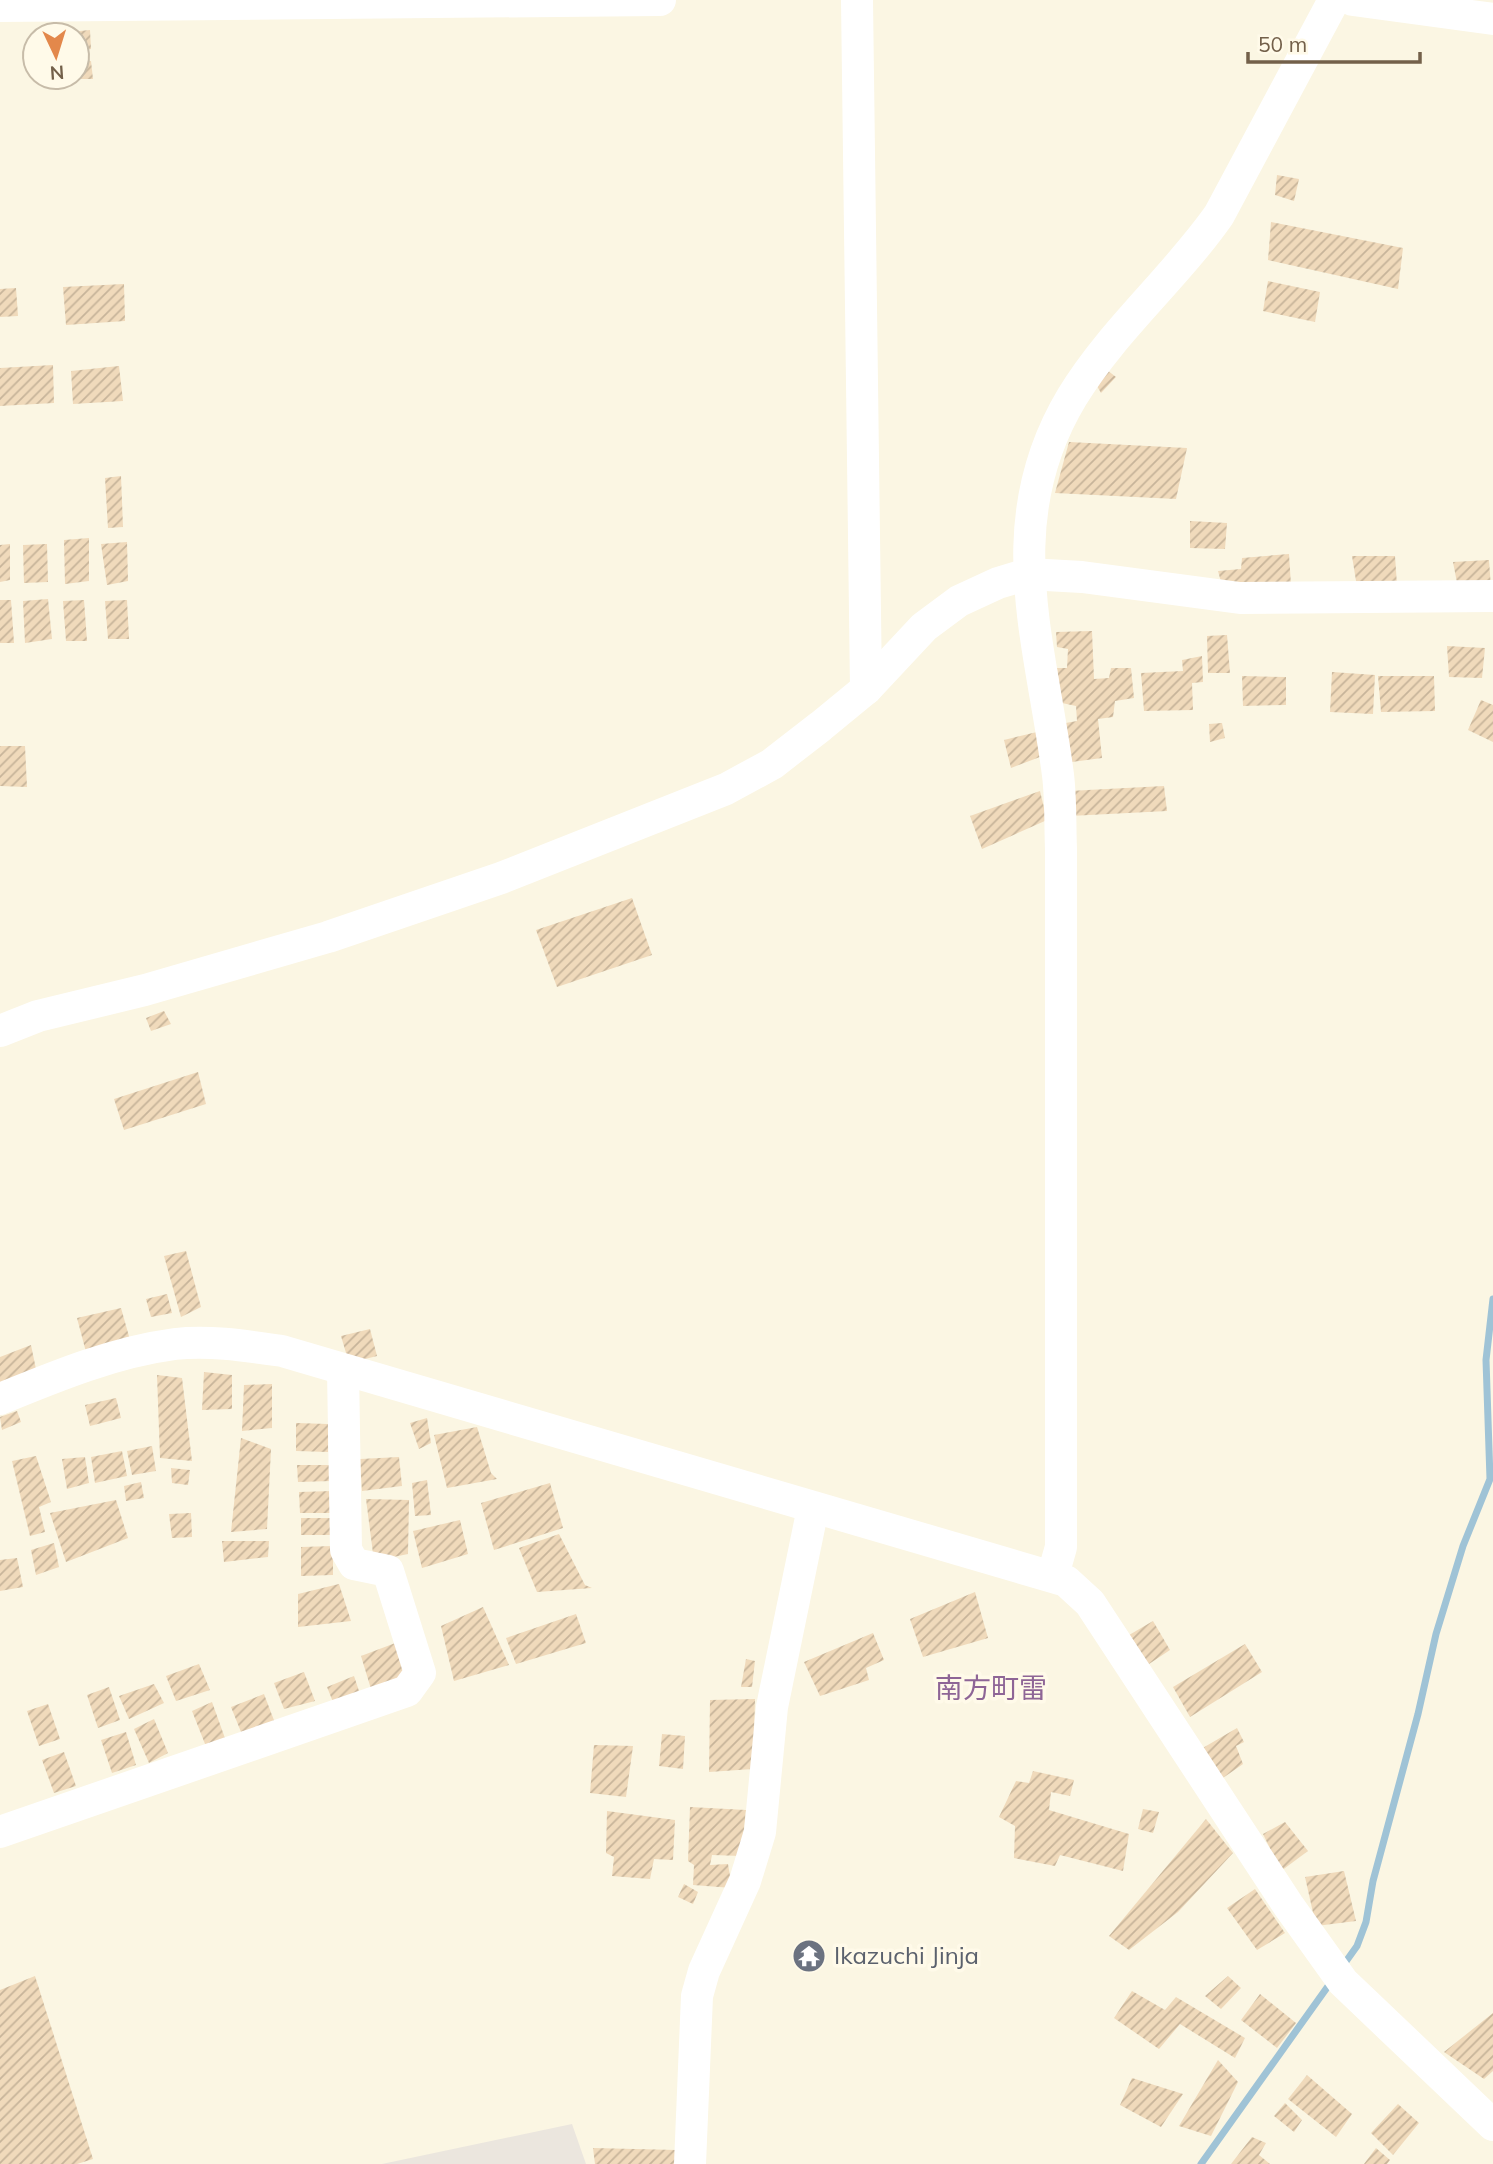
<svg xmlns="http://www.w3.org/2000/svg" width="1493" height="2164" font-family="Mulish,'Noto Sans JP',sans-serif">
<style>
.industrial{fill:#ebe6de}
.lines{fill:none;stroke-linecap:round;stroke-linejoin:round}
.stream{stroke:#9fc3d6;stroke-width:7}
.building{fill:url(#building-hatch)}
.minor{stroke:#fff;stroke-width:32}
.labels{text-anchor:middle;stroke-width:7;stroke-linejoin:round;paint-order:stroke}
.worship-label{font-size:24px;fill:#5b616d;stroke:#fffae9;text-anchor:start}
.quarter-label{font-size:28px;fill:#8e6596;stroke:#fffae9}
</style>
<defs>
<pattern id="building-hatch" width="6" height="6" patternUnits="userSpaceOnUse" patternTransform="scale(1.75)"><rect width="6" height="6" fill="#f0dabb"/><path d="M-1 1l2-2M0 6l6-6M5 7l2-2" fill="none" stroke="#c7b49a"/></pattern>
</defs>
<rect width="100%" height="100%" fill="#fbf6e3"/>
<!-- industrial -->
<polygon class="industrial" points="572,2124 586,2164 382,2164"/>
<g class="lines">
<!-- stream -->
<g class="stream">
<polyline points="1342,1967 1357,1946 1366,1922 1373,1881 1418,1714 1436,1634 1463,1546 1490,1479 1486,1360 1493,1299"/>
<polyline points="1201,2164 1331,1982"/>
</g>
</g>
<!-- building -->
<g class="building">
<polygon points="90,30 91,49 77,52 77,35 70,35 69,32"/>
<polygon points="91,61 93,79 77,79 77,62"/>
<polygon points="1277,175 1299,179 1294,201 1275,195"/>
<polygon points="1271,222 1403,248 1398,289 1268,260"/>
<polygon points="1268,281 1320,292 1315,322 1263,311"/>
<polygon points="124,284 125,321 66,325 63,287"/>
<polygon points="16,288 18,316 0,317 0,289"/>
<polygon points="53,365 54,403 0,406 0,368"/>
<polygon points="119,366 123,401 73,404 71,371"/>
<polygon points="1103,367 1116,377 1101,393 1093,379"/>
<polygon points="1069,442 1187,448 1176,499 1055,493"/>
<polygon points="121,476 123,527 108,528 105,478"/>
<polygon points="1190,521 1227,523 1225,549 1190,548"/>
<polygon points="89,538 89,581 65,584 64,540"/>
<polygon points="127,542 128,581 107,585 101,544"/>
<polygon points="10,544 10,580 0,582 0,545"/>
<polygon points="47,544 48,582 24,583 23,545"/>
<polygon points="1289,554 1291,585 1223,589 1218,571 1241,569 1242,558"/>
<polygon points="1352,556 1395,556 1397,585 1357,587"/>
<polygon points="1489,560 1491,588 1458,588 1453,562"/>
<polygon points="48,599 52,639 25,643 23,601"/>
<polygon points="0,600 11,600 14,643 0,643"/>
<polygon points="84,600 87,641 66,641 63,601"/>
<polygon points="127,600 129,639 108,639 105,601"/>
<polygon points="1092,631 1094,679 1109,678 1111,668 1131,668 1134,698 1115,701 1113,717 1098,719 1102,758 1064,763 1060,724 1077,721 1076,706 1062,703 1057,668 1067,668 1068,649 1057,647 1056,632"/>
<polygon points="1227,635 1230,673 1208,673 1207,636"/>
<polygon points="1447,646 1485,648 1482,678 1449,677"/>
<polygon points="1202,656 1203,682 1192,683 1193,710 1144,711 1141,673 1183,671 1182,660"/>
<polygon points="1332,672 1375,675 1373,714 1330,712"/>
<polygon points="1242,676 1286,677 1286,705 1243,706"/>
<polygon points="1378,676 1434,676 1435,711 1381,712"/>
<polygon points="1481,700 1493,705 1493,742 1468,730"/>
<polygon points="1222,723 1225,738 1210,742 1209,724"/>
<polygon points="1037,732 1045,755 1011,768 1004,740"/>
<polygon points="0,746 25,746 27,787 0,786"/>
<polygon points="1164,786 1167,811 1070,816 1069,791"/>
<polygon points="1040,791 1047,820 982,849 970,816"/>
<polygon points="632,898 652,955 557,987 536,930"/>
<polygon points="164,1011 171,1024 151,1031 146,1018"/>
<polygon points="198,1072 206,1104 124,1130 114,1099"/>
<polygon points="186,1251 201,1307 181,1317 164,1256"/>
<polygon points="167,1294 172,1313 151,1317 146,1299"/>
<polygon points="121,1308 130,1340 86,1352 77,1318"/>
<polygon points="370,1329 377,1356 349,1363 341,1336"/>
<polygon points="31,1345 37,1374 0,1390 0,1357"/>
<polygon points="204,1372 232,1375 232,1409 202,1410"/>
<polygon points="157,1375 182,1378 192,1461 160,1458"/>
<polygon points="272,1384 272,1428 242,1431 244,1385"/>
<polygon points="116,1398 121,1418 90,1426 85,1405"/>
<polygon points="17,1411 21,1422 2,1430 0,1417"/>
<polygon points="427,1418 431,1443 419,1449 410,1423"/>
<polygon points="296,1423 328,1424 328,1452 296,1451"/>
<polygon points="477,1427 491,1473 497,1479 447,1488 434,1435"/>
<polygon points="241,1438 271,1449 267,1529 231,1532"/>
<polygon points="152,1446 156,1471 132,1475 127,1451"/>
<polygon points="122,1451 127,1476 95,1483 91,1457"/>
<polygon points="36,1456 51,1502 39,1507 45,1532 30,1536 12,1461"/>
<polygon points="85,1457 89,1483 67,1489 62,1459"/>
<polygon points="399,1457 402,1486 362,1491 360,1459"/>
<polygon points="297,1465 332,1465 332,1481 298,1482"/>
<polygon points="171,1468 190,1470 188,1485 172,1483"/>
<polygon points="427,1480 431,1515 415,1516 412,1483"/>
<polygon points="141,1482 144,1498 126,1501 124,1486"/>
<polygon points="550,1483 563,1528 494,1550 481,1503"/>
<polygon points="333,1491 334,1513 300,1513 299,1492"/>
<polygon points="366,1499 409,1500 408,1554 374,1561"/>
<polygon points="116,1500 128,1538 66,1562 50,1513"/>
<polygon points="191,1513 192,1537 172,1538 169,1514"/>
<rect x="301" y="1518" width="32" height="17"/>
<polygon points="460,1520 468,1554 422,1568 413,1531"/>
<polygon points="559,1534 585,1585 592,1588 537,1592 519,1548"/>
<polygon points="222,1541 269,1541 268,1557 224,1562"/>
<polygon points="54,1543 59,1567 36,1575 31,1550"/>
<polygon points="333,1546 333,1575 301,1576 301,1547"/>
<polygon points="17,1558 23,1587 0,1591 0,1560"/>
<polygon points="339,1584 351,1621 298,1627 298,1594"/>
<polygon points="975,1592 988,1638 923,1657 910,1619"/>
<polygon points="483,1607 509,1665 454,1681 441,1626"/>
<polygon points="576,1614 586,1643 516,1664 506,1638"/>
<polygon points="1153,1621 1170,1650 1143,1668 1124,1638"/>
<polygon points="873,1633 884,1660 866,1668 869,1680 820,1696 804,1662"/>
<polygon points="398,1642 408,1674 371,1689 361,1656"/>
<polygon points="1245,1644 1262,1672 1190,1717 1173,1687"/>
<polygon points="746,1659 755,1661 752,1687 741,1687"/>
<polygon points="199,1664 210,1690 176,1701 166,1676"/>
<polygon points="304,1672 315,1701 284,1709 274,1683"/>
<polygon points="354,1676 361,1697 335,1707 327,1687"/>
<polygon points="154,1684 164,1703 129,1719 119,1696"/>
<polygon points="109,1687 120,1720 98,1728 87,1695"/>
<polygon points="264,1694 275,1723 241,1732 231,1707"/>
<polygon points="755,1699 753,1769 709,1772 710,1700"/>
<polygon points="212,1702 226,1741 207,1749 192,1711"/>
<polygon points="48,1704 60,1739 39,1746 27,1711"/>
<polygon points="154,1719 168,1753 149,1763 134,1729"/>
<polygon points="1237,1728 1244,1742 1236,1746 1243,1764 1220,1780 1201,1749"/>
<polygon points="126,1732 136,1765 112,1773 101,1740"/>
<polygon points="662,1734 685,1736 683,1769 659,1766"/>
<polygon points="594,1745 633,1746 626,1797 590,1793"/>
<polygon points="64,1752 76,1786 54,1793 42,1760"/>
<polygon points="1033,1771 1074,1780 1070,1796 1051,1792 1049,1810 1129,1834 1123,1871 1060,1855 1055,1866 1014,1858 1015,1826 999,1817 1016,1781 1029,1783"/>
<polygon points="690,1807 746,1810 741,1856 712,1855 710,1865 728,1864 732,1888 693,1885 694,1865 688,1861"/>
<polygon points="1143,1809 1159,1812 1153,1833 1138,1829"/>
<polygon points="607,1811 675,1820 673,1860 654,1859 650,1879 612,1876 614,1857 606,1853"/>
<polygon points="1206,1819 1233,1853 1178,1912 1129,1950 1109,1936"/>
<polygon points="1285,1822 1308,1851 1281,1871 1263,1834"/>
<polygon points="1344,1871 1356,1921 1316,1926 1305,1877"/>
<polygon points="684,1884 698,1892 693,1904 678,1897"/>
<polygon points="1255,1889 1285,1933 1257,1950 1227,1908"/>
<polygon points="35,1976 93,2159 77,2164 0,2164 0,1990"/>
<polygon points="1228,1976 1241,1988 1221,2009 1205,1996"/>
<polygon points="1132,1991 1165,2010 1176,1997 1245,2038 1235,2058 1180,2024 1159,2049 1114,2018"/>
<polygon points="1260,1994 1296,2023 1277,2048 1241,2020"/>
<polygon points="1493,2013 1493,2071 1484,2079 1444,2052"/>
<polygon points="1218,2060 1238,2082 1211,2136 1179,2126"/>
<polygon points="1307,2075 1352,2114 1336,2137 1288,2099"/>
<polygon points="1132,2078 1183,2094 1161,2127 1120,2105"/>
<polygon points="1285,2103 1302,2120 1294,2132 1274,2116"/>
<polygon points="1398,2104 1419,2123 1393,2155 1371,2133"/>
<polygon points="1252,2137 1266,2143 1259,2155 1270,2164 1231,2164"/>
<polygon points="593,2148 677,2150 676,2164 595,2164"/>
<polygon points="1376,2148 1390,2160 1387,2164 1364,2164"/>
</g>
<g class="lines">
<!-- minor -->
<g class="minor">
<polyline points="857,0 866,689"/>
<polyline points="1353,0 1493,19"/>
<polyline points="0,6 660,0"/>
<polyline points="0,1031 38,1016 145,990 328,937 501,878 726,789 772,764 821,726 866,689 924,627 959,601 998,583 1028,574 1082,577 1240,598 1493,596"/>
<path d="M 0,1399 C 56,1376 114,1352 175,1344 C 210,1340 247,1346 282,1351 L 1066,1581 L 1090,1603 L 1288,1905 L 1343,1982 L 1493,2125"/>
<path d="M 1053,1575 L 1061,1547 L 1061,849 C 1060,825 1061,799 1058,775 C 1041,642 996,523 1072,397 C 1112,331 1174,279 1219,215 L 1334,0"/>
<polyline points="0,1832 407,1691 420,1673 388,1571 354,1564 346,1550 343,1370"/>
<polyline points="690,2164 697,1996 704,1971 745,1881 760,1832 772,1707 813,1508"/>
</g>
</g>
<!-- icons -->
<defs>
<symbol id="temple-disc" viewBox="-11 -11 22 22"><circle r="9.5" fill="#6b7280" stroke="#fffae9"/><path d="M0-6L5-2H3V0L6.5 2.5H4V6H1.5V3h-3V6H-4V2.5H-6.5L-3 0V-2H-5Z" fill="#fff"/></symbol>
</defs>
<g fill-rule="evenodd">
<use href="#temple-disc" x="790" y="1937" width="38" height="38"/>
</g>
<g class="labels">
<!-- worship labels -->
<g class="worship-label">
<text x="834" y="1964">Ikazuchi Jinja</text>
</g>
<!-- quarter labels -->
<g class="quarter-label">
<text x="991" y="1698">南方町雷</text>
</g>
</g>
<!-- north arrow -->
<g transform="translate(56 56) rotate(176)"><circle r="33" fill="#fffae9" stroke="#c7bca9" stroke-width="2"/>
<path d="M0-5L12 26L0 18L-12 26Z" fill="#e3884b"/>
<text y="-10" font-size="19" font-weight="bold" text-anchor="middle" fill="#73604a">N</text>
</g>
<!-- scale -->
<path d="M1248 52v10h172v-10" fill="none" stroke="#73604a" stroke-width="3.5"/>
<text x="1258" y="52" font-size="21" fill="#73604a" stroke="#fffae9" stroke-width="5" paint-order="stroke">50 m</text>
</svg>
